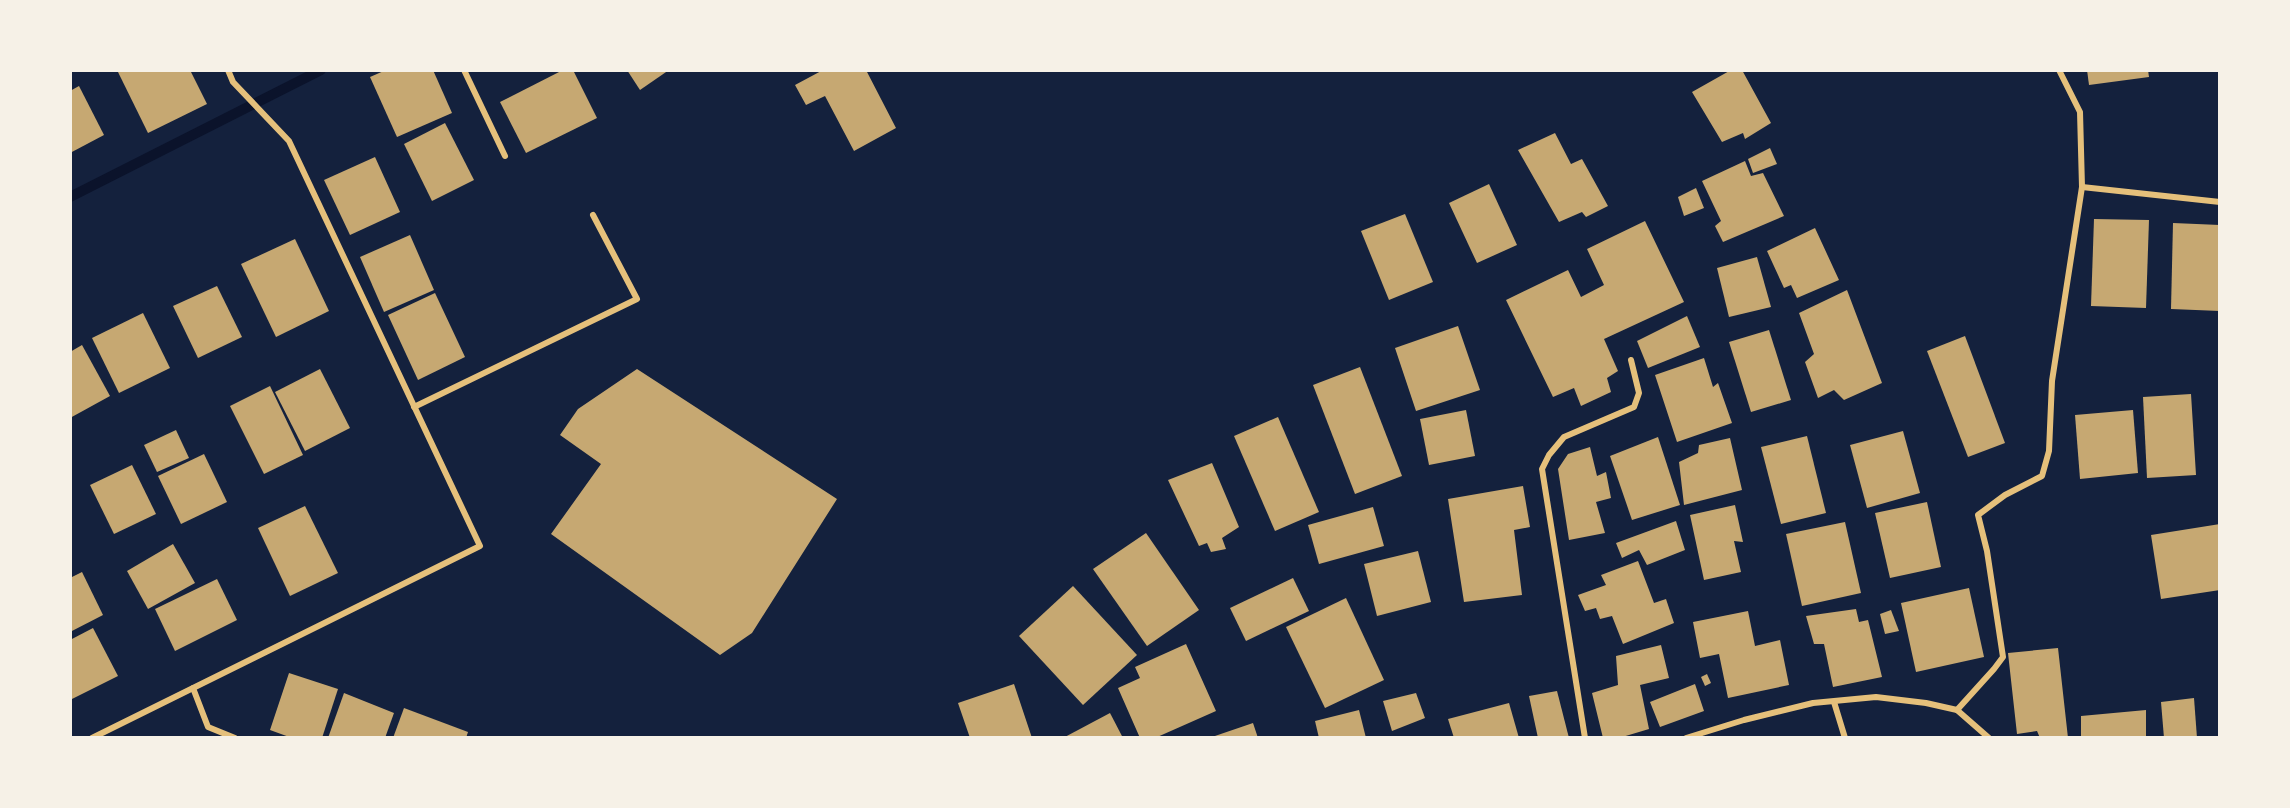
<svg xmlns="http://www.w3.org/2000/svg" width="2290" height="808" font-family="'Titillium Web',sans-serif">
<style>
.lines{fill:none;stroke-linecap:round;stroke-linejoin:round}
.stream{stroke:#0b132b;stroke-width:10}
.building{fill:#c6a872}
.minor{stroke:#e5c07b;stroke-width:6}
</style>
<rect width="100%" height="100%" fill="#14213d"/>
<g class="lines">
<!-- stream -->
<polyline class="stream" points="70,197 321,70"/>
</g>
<!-- building -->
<g class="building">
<polygon points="117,70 190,70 207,104 148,133"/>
<polygon points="386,70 433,70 452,113 397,137 370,77"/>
<polygon points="563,70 573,70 597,118 526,153 500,102"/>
<polygon points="627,70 669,70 640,90"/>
<polygon points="823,70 866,70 896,128 854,151 825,96 806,105 795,85"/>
<polygon points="1731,70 1742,70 1771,123 1745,139 1743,133 1722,142 1692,92"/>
<polygon points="2087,70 2148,70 2149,77 2089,85"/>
<polygon points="79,86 104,135 70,153 70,91"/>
<polygon points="445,123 474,180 432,201 404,144"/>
<polygon points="1555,133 1571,164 1582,159 1608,206 1586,217 1582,212 1559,222 1518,150"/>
<polygon points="1770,148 1777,164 1753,173 1748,159"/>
<polygon points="375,157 400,212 350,235 324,180"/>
<polygon points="1745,161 1751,176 1763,173 1784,216 1723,242 1715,226 1721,221 1702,181"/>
<polygon points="1489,184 1517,245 1477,263 1449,203"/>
<polygon points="1696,188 1704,208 1684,216 1678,197"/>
<polygon points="1405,214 1433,282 1389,300 1361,231"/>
<polygon points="2094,219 2149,220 2146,308 2091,306"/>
<polygon points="1645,221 1684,302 1604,339 1618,371 1607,378 1611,392 1581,406 1574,388 1553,397 1506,300 1568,270 1581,297 1604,285 1587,249"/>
<polygon points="2173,223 2220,225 2220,311 2171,309"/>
<polygon points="1815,228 1839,280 1797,298 1791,285 1784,288 1767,251"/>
<polygon points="410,235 434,290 384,312 360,257"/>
<polygon points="295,239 329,311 276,337 241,264"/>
<polygon points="1757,257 1771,307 1729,317 1717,268"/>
<polygon points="217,286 242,337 198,358 173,306"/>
<polygon points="1847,290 1882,383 1844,400 1834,390 1818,398 1805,362 1814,354 1799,313"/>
<polygon points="435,293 465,357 418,380 388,315"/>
<polygon points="143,313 170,368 119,393 92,338"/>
<polygon points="1687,316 1700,347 1648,368 1637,341"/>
<polygon points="1458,326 1480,390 1416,411 1395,348"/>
<polygon points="1769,330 1791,400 1751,412 1729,342"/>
<polygon points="1965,336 2005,443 1968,457 1927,351"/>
<polygon points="82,345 110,396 70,418 70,352"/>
<polygon points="1704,358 1713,387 1718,383 1732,423 1677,442 1655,375"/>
<polygon points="1360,367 1402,476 1355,494 1313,385"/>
<polygon points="320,369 350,428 305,451 275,392"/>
<polygon points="637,369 837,499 752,633 720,655 551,534 601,464 560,435 578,409"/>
<polygon points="270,386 303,455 264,474 230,406"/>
<polygon points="2191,394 2196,475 2147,478 2143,397"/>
<polygon points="1466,410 1475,456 1429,465 1420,419"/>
<polygon points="2133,410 2138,473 2080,479 2075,415"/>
<polygon points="1278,417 1319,512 1275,531 1234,436"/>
<polygon points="176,430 189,458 157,472 144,445"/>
<polygon points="1903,431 1920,493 1867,508 1850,445"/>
<polygon points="1807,436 1826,513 1781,524 1761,447"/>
<polygon points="1658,437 1680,505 1632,520 1610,456"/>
<polygon points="1730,438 1742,490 1684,505 1679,462 1698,453 1699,445"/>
<polygon points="1590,447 1597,476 1606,472 1611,498 1596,502 1605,533 1569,540 1558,469 1568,454"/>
<polygon points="204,454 227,502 181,524 158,476"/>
<polygon points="1212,463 1239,527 1222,538 1226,549 1211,552 1207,543 1199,546 1168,480"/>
<polygon points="132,465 156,514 114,534 90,485"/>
<polygon points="1523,486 1530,527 1514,530 1522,595 1464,602 1448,499"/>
<polygon points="1927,502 1941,567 1890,578 1875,513"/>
<polygon points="1735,505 1743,542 1734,541 1741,572 1704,580 1690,515"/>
<polygon points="305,506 338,573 290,596 258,528"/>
<polygon points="1373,507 1384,546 1319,564 1308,525"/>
<polygon points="1676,521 1685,550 1647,565 1639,550 1622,558 1616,543"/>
<polygon points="1845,522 1861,593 1802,606 1786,534"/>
<polygon points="2220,524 2220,590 2161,599 2151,535"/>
<polygon points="1146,533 1199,610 1147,646 1093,569"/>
<polygon points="173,544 195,583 148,609 127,571"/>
<polygon points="1418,551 1431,602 1377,616 1364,564"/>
<polygon points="1638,561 1654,603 1666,599 1674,623 1623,644 1612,616 1600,619 1596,608 1585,611 1578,595 1606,585 1601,575"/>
<polygon points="82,572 103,615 70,632 70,578"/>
<polygon points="1293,578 1309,611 1246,641 1230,608"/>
<polygon points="217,579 237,620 175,651 155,609"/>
<polygon points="1073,586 1137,655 1083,705 1019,636"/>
<polygon points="1969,588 1984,657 1916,672 1901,603"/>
<polygon points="1346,598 1384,680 1325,708 1286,627"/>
<polygon points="1856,609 1859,622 1868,620 1882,677 1833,687 1824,644 1814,644 1806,616"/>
<polygon points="1891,610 1899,631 1885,634 1880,614"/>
<polygon points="1748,611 1755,646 1780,640 1789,685 1728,698 1719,654 1700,658 1693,622"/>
<polygon points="93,628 118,676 72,699 70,695 70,640"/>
<polygon points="1186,644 1216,711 1155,738 1140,738 1118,688 1140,678 1135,667"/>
<polygon points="1661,645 1669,678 1640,685 1649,729 1619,738 1603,738 1592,693 1618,685 1616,656"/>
<polygon points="2058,648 2068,738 2040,738 2037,731 2017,734 2008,653"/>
<polygon points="289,673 338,689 322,738 292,738 270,730"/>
<polygon points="1707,674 1711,683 1705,686 1701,677"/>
<polygon points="1014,684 1032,738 970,738 958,703"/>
<polygon points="1695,684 1704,711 1660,727 1650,702"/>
<polygon points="1557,691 1569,738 1538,738 1529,696"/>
<polygon points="344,693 394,713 385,738 328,738"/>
<polygon points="1416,693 1425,718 1392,731 1383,701"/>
<polygon points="2194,698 2197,738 2164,738 2161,702"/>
<polygon points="1509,703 1519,738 1454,738 1448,719"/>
<polygon points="404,708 468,732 466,738 393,738"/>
<polygon points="1359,710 1366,738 1319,738 1315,721"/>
<polygon points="2146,710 2146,738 2081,738 2081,716"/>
<polygon points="1110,713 1123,738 1063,738"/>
<polygon points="1253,723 1258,738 1212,738 1212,737"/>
</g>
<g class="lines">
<!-- minor -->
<g class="minor">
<polyline points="464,70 505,156"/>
<polyline points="2082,187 2220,202"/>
<polyline points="414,407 637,299 593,215"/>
<polyline points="193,688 208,727 235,738"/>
<polyline points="1834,702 1845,738"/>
<polyline points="1957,710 1994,669 2003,657 1987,551 1978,515 2005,495 2042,476 2049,451 2052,381 2082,187 2080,112 2059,70"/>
<polyline points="92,738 480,546 289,141 233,82 228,70"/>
<polyline points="1585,738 1542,469 1549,455 1564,437 1634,407 1639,393 1631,360"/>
<polyline points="1686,738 1744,720 1813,703 1876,697 1926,703 1957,710 1989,738"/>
</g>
</g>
<!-- border -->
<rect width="2290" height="808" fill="none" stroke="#f6f1e7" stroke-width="144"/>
</svg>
